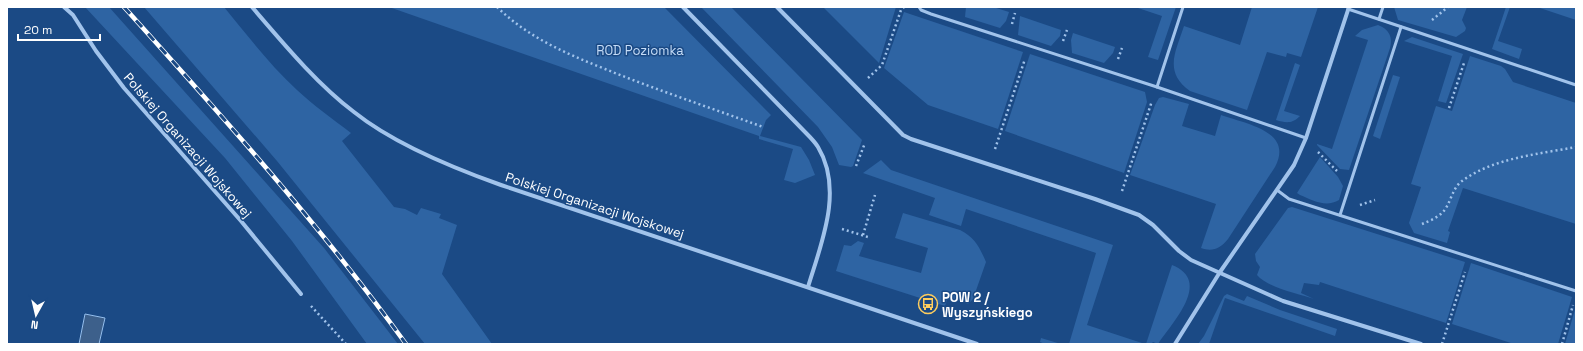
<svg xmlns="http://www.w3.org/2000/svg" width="1583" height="351" font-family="'Space Grotesk',sans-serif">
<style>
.green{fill:#2e64a3}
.water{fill:#3d608b;stroke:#94beed}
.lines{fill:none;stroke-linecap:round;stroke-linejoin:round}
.path{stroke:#a1c3eb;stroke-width:2.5;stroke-dasharray:2 3;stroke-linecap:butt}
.lane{stroke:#a1c3eb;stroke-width:3}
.street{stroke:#a1c3eb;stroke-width:4}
.rail-casing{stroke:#fff;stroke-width:4.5}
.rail{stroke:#1b4a85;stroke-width:3;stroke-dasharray:9;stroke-linecap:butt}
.labels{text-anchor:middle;stroke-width:3;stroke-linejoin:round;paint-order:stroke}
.park-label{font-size:13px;fill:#c6ddf8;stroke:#1b4a85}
.street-label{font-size:13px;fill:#fff;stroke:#1b4a85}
.poi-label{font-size:13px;font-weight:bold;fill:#fff;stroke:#1b4a85;text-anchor:start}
</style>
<rect width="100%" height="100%" fill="#1b4a85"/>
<!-- green -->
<g class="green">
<polygon points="85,7 109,7 324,248 398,344 367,344 292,241 225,158"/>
<path d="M 144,7 L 224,7 C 247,35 270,65 297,90 C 314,106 333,119 351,133 L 342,141 L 394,207 L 405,209 L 417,215 L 421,208 L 441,214 L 439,218 L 457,225 L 442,274 L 492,344 L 425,344 L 277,161 Z"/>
<polygon points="389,7 664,7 771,115 766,120 760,136 801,147 809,160 815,175 795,183 784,180 793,149 759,139 759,136"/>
<polygon points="701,7 731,7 862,140 853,166 851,167 839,165 832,147 818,127"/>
<polygon points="823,7 896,7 879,63"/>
<polygon points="966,7 993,7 1009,12 1006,21 1000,28 965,17"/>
<polygon points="1135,7 1176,7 1158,60 1148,57 1162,16"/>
<path d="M 1252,7 L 1318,7 L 1301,57 L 1287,53 L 1286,57 L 1267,52 L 1247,110 L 1190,91 C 1163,72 1176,51 1184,26 L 1240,45 Z"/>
<polygon points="1394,7 1467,7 1462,20 1466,28 1465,31 1456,37 1398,20"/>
<polygon points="1506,7 1510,7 1498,41 1522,49 1519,59 1492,49"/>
<polygon points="1537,7 1576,7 1576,20"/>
<polygon points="904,12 1023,52 998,129 928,105 884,68"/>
<polygon points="1020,16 1061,30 1060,36 1051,46 1018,35"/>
<path d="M 1378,25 C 1389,29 1393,37 1390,48 L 1349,170 L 1340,169 L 1317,145 L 1317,144 L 1332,149 L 1368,40 L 1355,36 L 1362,30 Z"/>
<polygon points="1073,33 1115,47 1113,53 1104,63 1072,53 1071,40"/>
<polygon points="1412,37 1463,54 1446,103 1438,101 1452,56 1404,41"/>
<polygon points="1030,54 1145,92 1147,102 1124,173 1005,131"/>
<polygon points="1470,56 1501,66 1505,69 1513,82 1576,103 1576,224 1463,188 1448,231 1450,232 1447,243 1414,233 1409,223 1421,187 1411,184 1436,106 1452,111"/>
<path d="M 1295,63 L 1300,65 L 1284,111 L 1300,116 C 1292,124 1286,123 1276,120 Z"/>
<polygon points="1393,75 1400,77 1380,139 1373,136"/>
<path d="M 1163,97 L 1189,104 L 1182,126 L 1215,136 L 1221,115 C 1246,124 1294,131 1275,167 L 1228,239 C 1220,249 1212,252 1201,248 L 1216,204 L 1130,175 L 1155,105 L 1159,98 Z"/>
<path d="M 1320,157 L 1338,177 L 1343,186 L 1339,200 C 1326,208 1312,200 1300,195 L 1297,193 Z"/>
<polygon points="881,160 891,170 1113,245 1087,325 1145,344 1069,344 1096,253 966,209 961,226 929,215 935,198 863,173"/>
<path d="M 1292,207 L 1465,262 L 1446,323 L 1320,282 L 1319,285 L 1304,283 L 1301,293 L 1314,299 C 1299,294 1268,288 1257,275 L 1260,267 L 1256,261 L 1255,254 L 1288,208 Z"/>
<path d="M 903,213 L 960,230 C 975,238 979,246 986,262 L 973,299 L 968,304 L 948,297 L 945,306 L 836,271 L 844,245 L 851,246 L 858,241 L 864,243 L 859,256 L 921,273 L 928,248 L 895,238 Z"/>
<polygon points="1471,263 1572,297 1558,344 1514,344 1452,324"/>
<path d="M 1172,265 C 1213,281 1172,323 1158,344 L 1153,342 L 1151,344 L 1146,344 Z"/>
<polygon points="1227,294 1244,301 1247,296 1280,310 1337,329 1335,336 1225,298 1209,344 1198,344 1204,336 1224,296"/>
<polygon points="1576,306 1576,344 1565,344"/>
<polygon points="1041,338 1061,344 1045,344 1040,342"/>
</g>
<!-- water -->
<polygon class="water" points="85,314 105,318 99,344 79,344"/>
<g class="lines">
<!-- path -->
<g class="path">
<path d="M 497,7 C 529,38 565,53 605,69 C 657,90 711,108 763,127"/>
<polyline points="1432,20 1448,7"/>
<polyline points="1012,24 1015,13"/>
<polyline points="1063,41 1067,30"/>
<polyline points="1118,59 1122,48"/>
<polyline points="868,78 882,65 901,10 904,7"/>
<polyline points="1449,108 1464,63"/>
<polyline points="995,149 1025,59"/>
<polyline points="1318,152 1337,171"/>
<polyline points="856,166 865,143"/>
<polyline points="1122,191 1152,101"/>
<polyline points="1360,205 1375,200"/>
<path d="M 1422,224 C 1429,221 1437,218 1443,212 C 1451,203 1452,188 1462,181 C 1493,158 1539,154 1576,147"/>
<polyline points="842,229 868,237"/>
<polyline points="863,235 875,195"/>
<polyline points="311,306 346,344"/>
<polyline points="1442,344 1465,272"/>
<polyline points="1562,344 1573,305"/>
</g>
<!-- lane -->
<g class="lane">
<polyline points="919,7 921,10 931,14 1157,87 1306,138"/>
<polyline points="1348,9 1576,85"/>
<polyline points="1379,19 1383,7"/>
<polyline points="1157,87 1183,7"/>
<polyline points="1277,190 1289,199 1576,291"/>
<polyline points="1340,215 1401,27"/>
</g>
<!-- street -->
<g class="street">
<polyline points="64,7 73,15 96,51 124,88 241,221 301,294"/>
<path d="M 252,7 C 283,43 316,83 354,112 C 394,144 453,168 501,185 L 977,344"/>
<path d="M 683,7 L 806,133 C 810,137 815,142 818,147 C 844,190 821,244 808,287"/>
<polyline points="777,7 903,135 911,139 1095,199 1139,215 1153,225 1179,251 1191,260 1283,301 1421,344"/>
<polyline points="1175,344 1220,272 1294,165 1306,138 1349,7"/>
</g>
<defs>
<path id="rail" d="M 124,7 C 222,116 320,225 406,344"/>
</defs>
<!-- rail casing -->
<use href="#rail" class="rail-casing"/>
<!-- rail -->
<use href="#rail" class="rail"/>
</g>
<!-- icons -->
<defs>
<symbol id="bus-ring" viewBox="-11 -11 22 22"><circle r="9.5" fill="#1b4a85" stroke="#fdcd5e" stroke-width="1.5"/><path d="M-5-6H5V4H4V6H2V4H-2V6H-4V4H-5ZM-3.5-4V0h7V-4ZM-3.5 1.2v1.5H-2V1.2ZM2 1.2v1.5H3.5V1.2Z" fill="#fdcd5e"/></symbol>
</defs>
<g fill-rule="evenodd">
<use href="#bus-ring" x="917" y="293" width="22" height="22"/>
</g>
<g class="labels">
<!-- park labels -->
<g class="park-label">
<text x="640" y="55">ROD Poziomka</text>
</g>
<!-- street labels -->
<g class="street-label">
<text transform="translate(188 145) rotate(49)" y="5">Polskiej Organizacji Wojskowej</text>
<text transform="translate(595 205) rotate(18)" y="5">Polskiej Organizacji Wojskowej</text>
</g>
<!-- poi labels -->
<g class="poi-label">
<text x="942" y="302">POW 2 /<tspan x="942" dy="15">Wyszyńskiego</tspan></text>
</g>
</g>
<!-- border -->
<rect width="1583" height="351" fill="none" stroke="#ffffff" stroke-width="16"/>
<!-- north arrow -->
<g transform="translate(36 315) rotate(188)" stroke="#1b4a85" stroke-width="3" paint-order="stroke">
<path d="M0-3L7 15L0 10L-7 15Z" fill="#ffffff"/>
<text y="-6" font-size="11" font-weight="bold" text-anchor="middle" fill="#ffffff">N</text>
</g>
<!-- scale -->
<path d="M18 34v6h82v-6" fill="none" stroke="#ffffff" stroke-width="2"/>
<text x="24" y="34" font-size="12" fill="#ffffff" stroke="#1b4a85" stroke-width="3" paint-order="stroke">20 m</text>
</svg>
